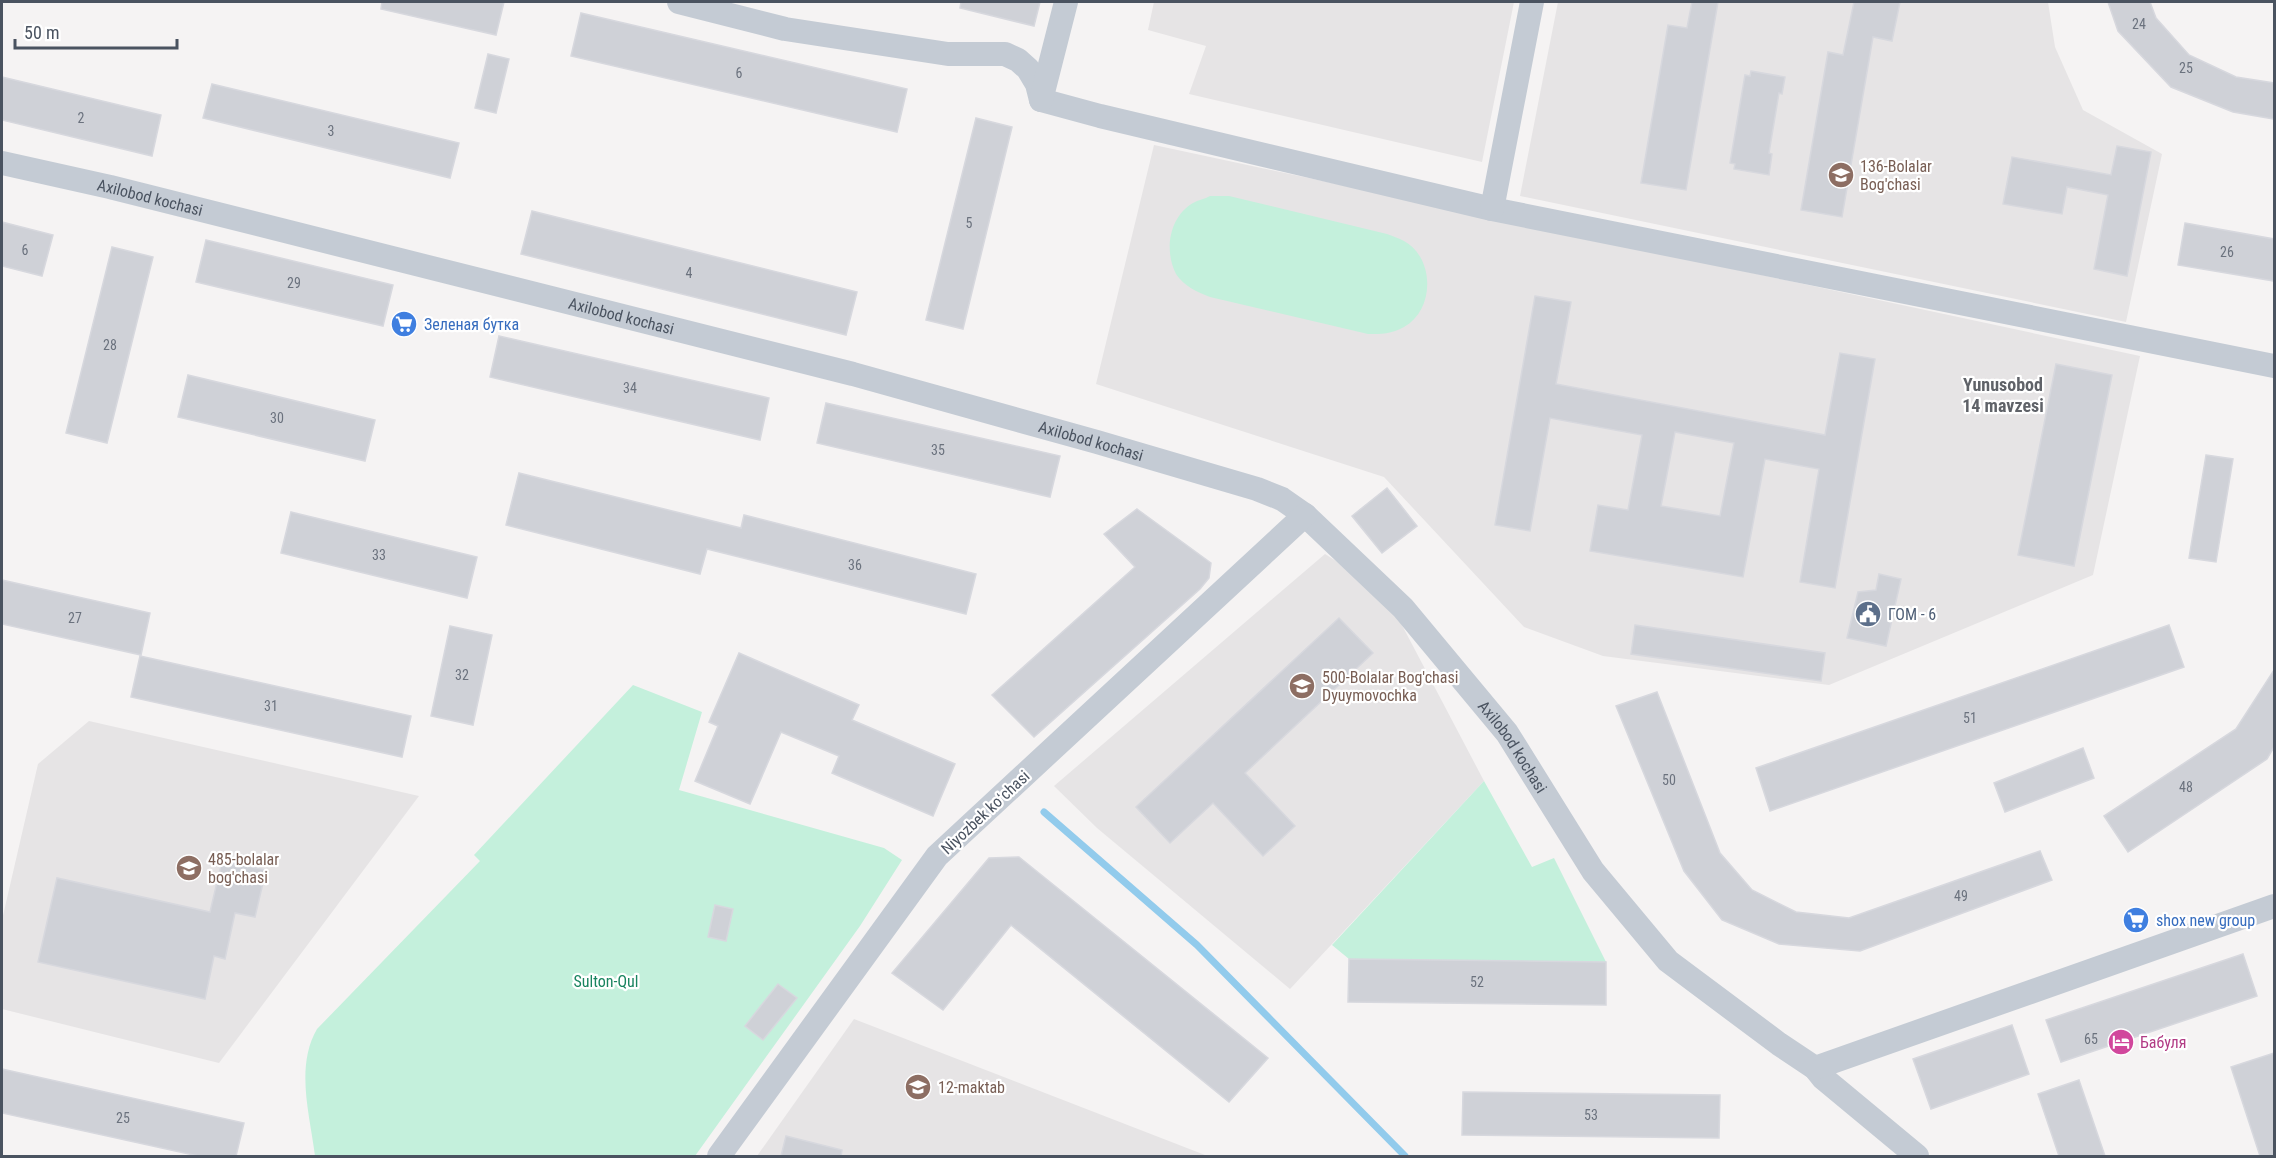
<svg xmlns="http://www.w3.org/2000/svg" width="2276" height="1158" font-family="'Roboto Condensed',sans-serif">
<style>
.education{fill:#e6e4e5}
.green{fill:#c4f0dc}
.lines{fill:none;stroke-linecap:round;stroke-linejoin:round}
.stream{stroke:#92cbec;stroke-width:7}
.building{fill:#cfd1d7;stroke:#d7d8de;stroke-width:1.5;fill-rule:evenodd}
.minor{stroke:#c4cbd4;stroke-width:24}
.labels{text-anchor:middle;stroke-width:4.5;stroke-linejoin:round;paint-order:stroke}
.number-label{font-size:14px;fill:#6b727e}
.education-label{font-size:16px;fill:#785e54;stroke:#fff;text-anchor:start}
.street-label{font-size:16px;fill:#4a5360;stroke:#fff}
.shop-label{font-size:16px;fill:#366cbe;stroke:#fff;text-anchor:start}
.service-label{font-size:16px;fill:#4e5e75;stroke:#fff;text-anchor:start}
.park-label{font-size:16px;fill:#19845f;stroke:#fff}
.hotel-label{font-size:16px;fill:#b23c85;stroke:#fff;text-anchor:start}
.neighbourhood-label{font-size:18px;font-weight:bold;fill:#5f6268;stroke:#fff}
</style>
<rect width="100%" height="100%" fill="#f5f3f3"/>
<!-- education -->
<g class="education">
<polygon points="1154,2 1514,2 1482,162 1189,94 1206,46 1148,30"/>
<polygon points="1558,2 2048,2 2055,47 2083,110 2162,154 2126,322 1520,196"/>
<polygon points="1154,145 2140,356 2093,575 1829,685 1603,656 1524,627 1384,477 1096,384"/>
<polygon points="1325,554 1384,591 1484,781 1290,989 1097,828 1054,786"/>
<polygon points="89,721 419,796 219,1063 2,1009 2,920 38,764"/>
<polygon points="854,1019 1205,1155 1204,1156 757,1156"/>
</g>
<!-- green -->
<g class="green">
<path d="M 1210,196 L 1229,196 L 1387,234 C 1392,236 1399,238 1404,241 C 1435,258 1435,310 1404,327 C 1392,334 1381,334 1368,334 L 1210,297 C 1197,292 1184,286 1176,274 C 1164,251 1169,217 1193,203 C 1198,200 1205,199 1210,196 Z"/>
<path d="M 633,685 L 702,712 L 679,790 L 884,848 L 902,860 L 860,926 L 695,1156 L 315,1156 C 310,1115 295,1067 317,1029 L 480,861 L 474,855 Z"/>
<polygon points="1484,781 1532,867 1554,858 1606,962 1349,959 1332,945"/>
</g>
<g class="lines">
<!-- stream -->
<polyline class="stream" points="1044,812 1197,945 1405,1156"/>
</g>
<!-- building -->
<g class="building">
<polygon points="382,2 504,2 496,35 381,9"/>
<polygon points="961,2 1040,2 1034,26 960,8"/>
<polygon points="1692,2 1718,2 1686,190 1641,183 1668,25 1687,28"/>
<polygon points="1854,2 1900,2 1892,41 1873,37 1842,217 1801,210 1828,52 1843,55"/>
<polygon points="2108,2 2150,2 2156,18 2189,55 2236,77 2274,83 2274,119 2233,112 2171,87 2118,31"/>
<polygon points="581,13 907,89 897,132 571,56"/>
<polygon points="488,54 509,59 496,113 475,108"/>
<polygon points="1751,71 1785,77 1782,94 1779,93 1769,153 1772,154 1769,175 1734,169 1735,164 1730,163 1745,75 1750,76"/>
<polygon points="2,77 161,115 152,156 2,120"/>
<polygon points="212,84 459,143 450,178 203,118"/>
<polygon points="976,118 1012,127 963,329 926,320"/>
<polygon points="2117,146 2151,152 2127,276 2094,269 2108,195 2067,187 2062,214 2003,204 2012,157 2111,175"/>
<polygon points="532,211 857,292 846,335 521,254"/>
<polygon points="2,222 53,235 42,276 2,266"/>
<polygon points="2185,223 2274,239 2274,281 2178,265"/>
<polygon points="206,240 393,285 383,326 196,282"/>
<polygon points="112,247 153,257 107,443 66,433"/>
<path d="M 1535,296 L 1571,302 L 1556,384 L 1825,435 L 1840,353 L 1875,359 L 1835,588 L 1800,582 L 1819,469 L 1765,459 L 1743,577 L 1590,551 L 1598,505 L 1628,510 L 1642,435 L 1550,418 L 1530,531 L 1495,525 ZM 1675,432 L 1734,443 L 1720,516 L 1661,506 Z"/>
<polygon points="499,336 769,398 760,440 490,377"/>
<polygon points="2056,364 2112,375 2074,566 2018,555"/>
<polygon points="188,375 375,420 365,461 178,417"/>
<polygon points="826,403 1060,456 1050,497 817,443"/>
<polygon points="2206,455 2233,459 2216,562 2189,558"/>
<polygon points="519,473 741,528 744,515 976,574 966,614 707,549 700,574 506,525"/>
<polygon points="1387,488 1417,526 1382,553 1352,516"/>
<polygon points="1137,509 1211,563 1209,578 1200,589 1034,737 992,695 1135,567 1104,534"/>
<polygon points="291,512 477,557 467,598 281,553"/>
<polygon points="1879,574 1901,579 1886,646 1847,638 1858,592 1876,590"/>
<polygon points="2,580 150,613 141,655 2,624"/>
<polygon points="1339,618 1373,653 1245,773 1295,826 1263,856 1213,803 1170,843 1136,807"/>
<polygon points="1635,625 1825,653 1821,681 1631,654"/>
<polygon points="2169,625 2184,667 1770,811 1756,768"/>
<polygon points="450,626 492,635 473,725 431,716"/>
<polygon points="739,653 859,705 852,720 955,764 933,816 832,773 839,756 781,732 750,804 695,781 718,726 709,722"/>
<polygon points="140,656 411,716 402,757 131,697"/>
<polygon points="2274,670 2274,747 2267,759 2128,852 2104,816 2236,729"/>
<polygon points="1657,692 1720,853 1752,890 1796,912 1849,918 2040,851 2052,880 1860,951 1779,944 1722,920 1684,871 1616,706"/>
<polygon points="2083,748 2094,778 2005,812 1994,783"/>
<polygon points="1019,857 1268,1058 1229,1102 1011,925 943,1010 892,973 989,858"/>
<polygon points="222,861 266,870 255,917 235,913 225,959 214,956 205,999 38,962 57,878 210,912"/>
<polygon points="715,905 733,909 726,941 708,937"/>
<polygon points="2243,954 2257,996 2061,1062 2046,1020"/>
<polygon points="1349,959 1606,962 1606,1005 1348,1002"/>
<polygon points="778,984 797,998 763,1040 745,1026"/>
<polygon points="2012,1025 2029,1074 1931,1109 1913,1059"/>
<polygon points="2274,1053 2274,1156 2260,1156 2231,1067"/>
<polygon points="2,1069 244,1123 236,1156 198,1156 2,1113"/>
<polygon points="2079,1080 2105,1156 2059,1156 2038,1094"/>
<polygon points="1463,1092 1720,1095 1719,1138 1462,1135"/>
<polygon points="786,1136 842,1150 841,1156 781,1156"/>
</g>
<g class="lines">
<!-- minor -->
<g class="minor">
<polyline points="679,2 785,29 948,54 1005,54 1018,60 1028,69 1037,84 1041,100 1100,116 1492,209 2274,366"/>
<polyline points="1041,100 1066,2"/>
<path id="s1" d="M 2,163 L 110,187 L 853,374 L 1097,442 L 1257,489 L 1282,499 L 1305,515 L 1403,608 L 1507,733 L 1593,871 L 1668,961 L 1779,1044 L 1815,1068 L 1823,1078 L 1917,1156"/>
<polyline points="1492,209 1532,2"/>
<polyline points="1815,1068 2274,906"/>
<polyline points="719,1156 937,856 1305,515"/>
</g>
</g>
<!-- icons -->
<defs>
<symbol id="school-disc" viewBox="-11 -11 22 22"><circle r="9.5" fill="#8d6e63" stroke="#fff"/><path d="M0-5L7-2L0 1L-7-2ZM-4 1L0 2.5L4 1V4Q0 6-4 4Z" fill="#fff"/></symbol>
<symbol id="supermarket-disc" viewBox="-11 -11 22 22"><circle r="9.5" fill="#3f7fe0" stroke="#fff"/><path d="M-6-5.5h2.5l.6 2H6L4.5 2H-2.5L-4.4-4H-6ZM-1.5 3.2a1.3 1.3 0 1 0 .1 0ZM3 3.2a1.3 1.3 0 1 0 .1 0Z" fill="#fff"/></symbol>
<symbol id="civic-disc" viewBox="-11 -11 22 22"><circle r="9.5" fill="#5c6f8a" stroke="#fff"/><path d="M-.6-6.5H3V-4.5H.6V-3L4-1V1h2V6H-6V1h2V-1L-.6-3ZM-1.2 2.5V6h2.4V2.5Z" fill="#fff"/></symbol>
<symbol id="hotel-disc" viewBox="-11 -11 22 22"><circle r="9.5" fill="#d1479c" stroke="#fff"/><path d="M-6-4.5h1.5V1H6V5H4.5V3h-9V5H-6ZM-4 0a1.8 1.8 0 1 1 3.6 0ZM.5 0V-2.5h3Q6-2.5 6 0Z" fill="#fff"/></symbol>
</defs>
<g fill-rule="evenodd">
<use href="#school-disc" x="1826" y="160" width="30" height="30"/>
<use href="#supermarket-disc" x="389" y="309" width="30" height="30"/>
<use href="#civic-disc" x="1853" y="599" width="30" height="30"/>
<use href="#school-disc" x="1287" y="671" width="30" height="30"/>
<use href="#school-disc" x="174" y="853" width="30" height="30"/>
<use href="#supermarket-disc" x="2121" y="905" width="30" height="30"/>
<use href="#hotel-disc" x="2106" y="1027" width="30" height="30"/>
<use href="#school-disc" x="903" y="1072" width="30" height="30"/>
</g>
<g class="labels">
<!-- number labels -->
<g class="number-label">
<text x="2139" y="29">24</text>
<text x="2186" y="73">25</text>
<text x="739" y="78">6</text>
<text x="81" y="123">2</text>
<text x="331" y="136">3</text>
<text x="969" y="228">5</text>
<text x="25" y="255">6</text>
<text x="2227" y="257">26</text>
<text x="689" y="278">4</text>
<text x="294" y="288">29</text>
<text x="110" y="350">28</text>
<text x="630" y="393">34</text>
<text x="277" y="423">30</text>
<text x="938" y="455">35</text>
<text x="379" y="560">33</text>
<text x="855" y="570">36</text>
<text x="75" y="623">27</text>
<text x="462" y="680">32</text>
<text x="271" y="711">31</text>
<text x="1970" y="723">51</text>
<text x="1669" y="785">50</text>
<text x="2186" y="792">48</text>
<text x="1961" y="901">49</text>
<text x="1477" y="987">52</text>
<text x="2091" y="1044">65</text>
<text x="1591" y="1120">53</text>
<text x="123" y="1123">25</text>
</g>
<!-- education labels -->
<g class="education-label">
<text x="1860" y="172">136-Bolalar<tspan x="1860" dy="18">Bog'chasi</tspan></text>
<text x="1322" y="683">500-Bolalar Bog'chasi<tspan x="1322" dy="18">Dyuymovochka</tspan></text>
<text x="208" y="865">485-bolalar<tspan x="208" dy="18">bog'chasi</tspan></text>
<text x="938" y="1093">12-maktab</text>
</g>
<!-- street labels -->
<g class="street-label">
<text dy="6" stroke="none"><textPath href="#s1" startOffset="152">Axilobod kochasi</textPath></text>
<text dy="6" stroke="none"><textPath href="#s1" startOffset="638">Axilobod kochasi</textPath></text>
<text dy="6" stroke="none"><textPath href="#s1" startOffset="1124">Axilobod kochasi</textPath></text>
<text dy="6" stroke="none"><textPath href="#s1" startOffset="1664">Axilobod kochasi</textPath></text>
<text transform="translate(985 812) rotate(-43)" y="6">Niyozbek koʻchasi</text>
</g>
<!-- shop labels -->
<g class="shop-label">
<text x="424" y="330">Зеленая бутка</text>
<text x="2156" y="926">shox new group</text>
</g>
<!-- service labels -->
<g class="service-label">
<text x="1888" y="620">ГОМ - 6</text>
</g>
<!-- park labels -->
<g class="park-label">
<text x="606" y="987">Sulton-Qul</text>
</g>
<!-- hotel labels -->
<g class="hotel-label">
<text x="2140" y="1048">Бабуля</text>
</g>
<!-- neighbourhood labels -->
<g class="neighbourhood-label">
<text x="2003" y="391">Yunusobod<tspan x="2003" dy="21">14 mavzesi</tspan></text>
</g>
</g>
<!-- border -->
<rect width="2276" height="1158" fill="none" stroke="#4a5360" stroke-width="6"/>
<!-- scale -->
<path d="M15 39v9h162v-9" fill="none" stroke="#4a5360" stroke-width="3"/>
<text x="24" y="39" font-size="18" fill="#4a5360" stroke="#ffffff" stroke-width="4.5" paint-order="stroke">50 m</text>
</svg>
